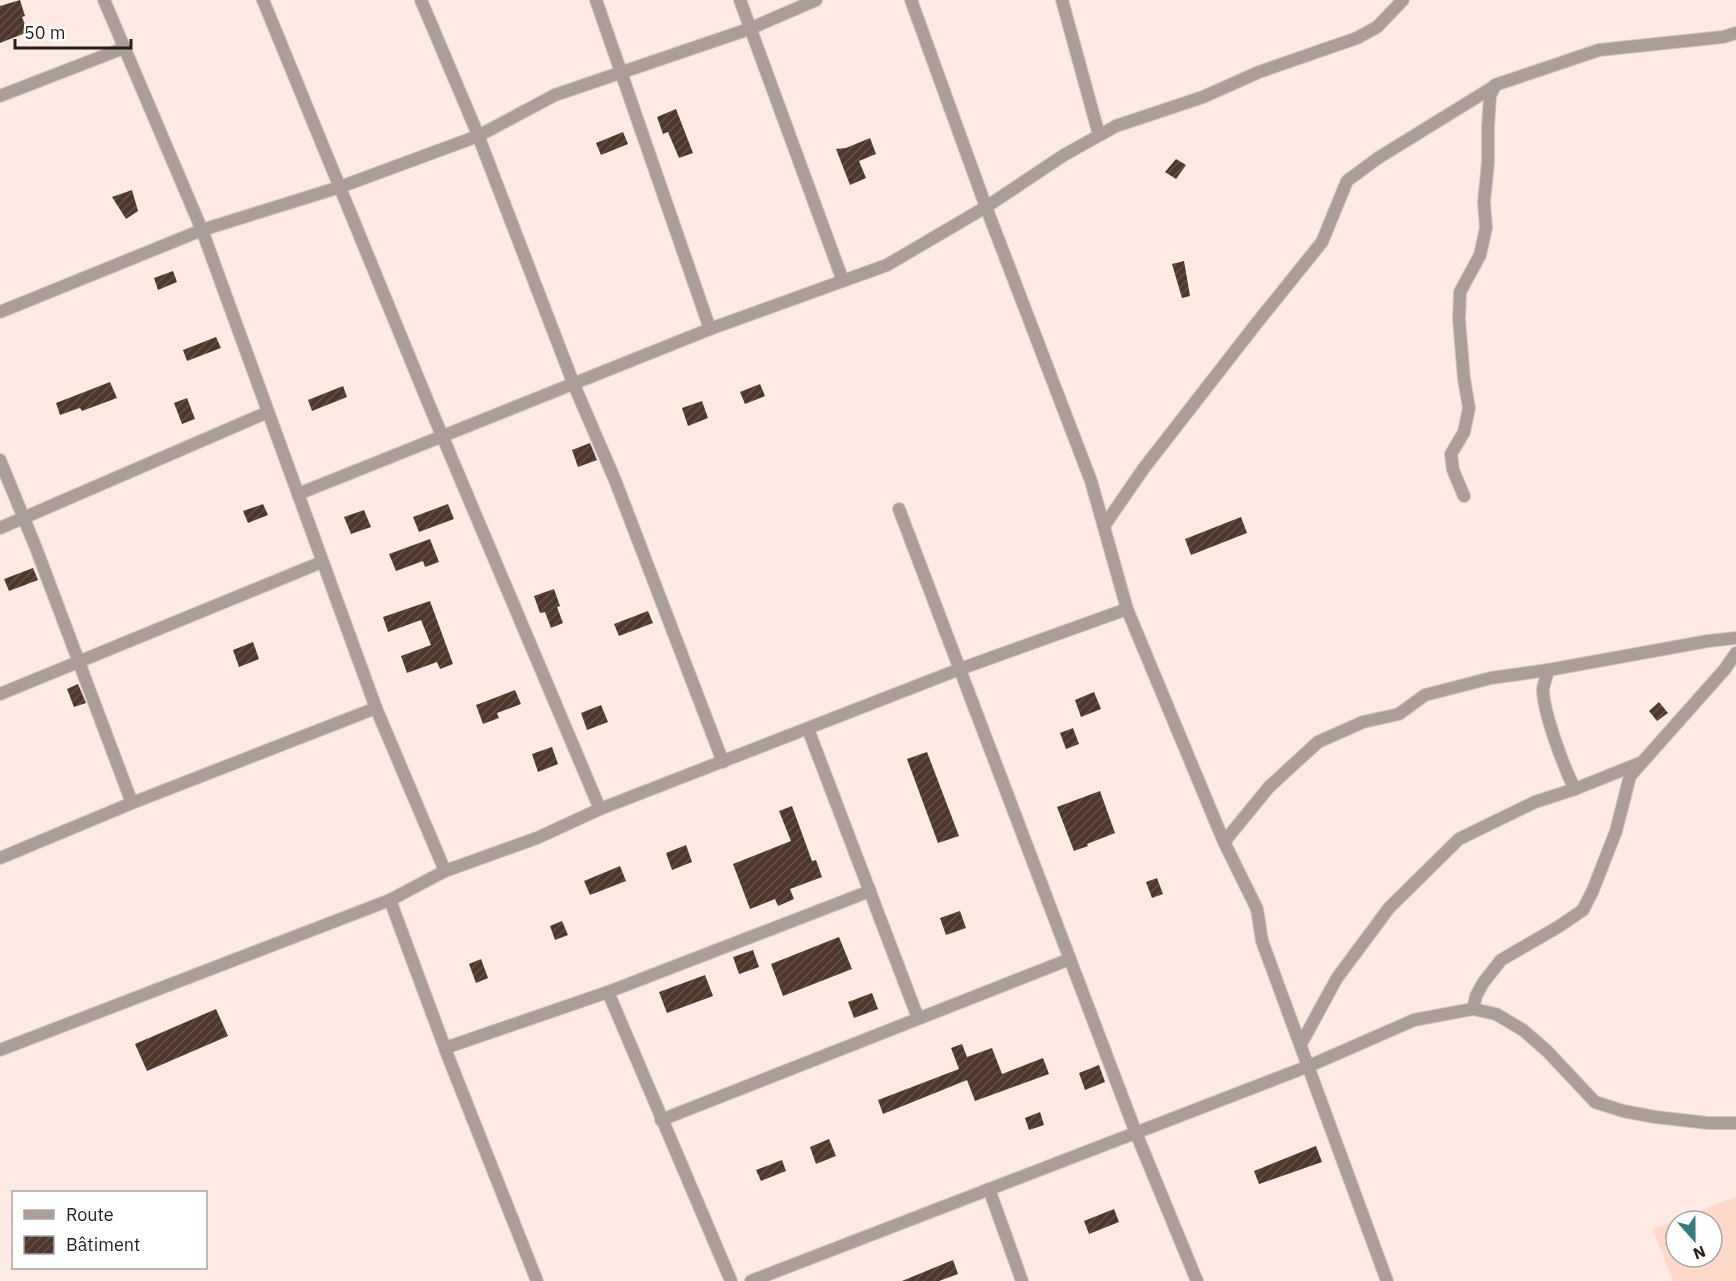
<svg xmlns="http://www.w3.org/2000/svg" width="1736" height="1281" font-family="'IBM Plex Sans',sans-serif">
<style>
.built{fill:#fed9c9;fill-rule:evenodd}
.building{fill:url(#building-hatch)}
.lines{fill:none;stroke-linecap:round;stroke-linejoin:round}
.street-casing{stroke:#d6c5bf;stroke-width:14}
.street{stroke:#ab9e99;stroke-width:12}
</style>
<defs>
<pattern id="building-hatch" width="6" height="6" patternUnits="userSpaceOnUse" patternTransform="scale(1.5)"><rect width="6" height="6" fill="#4e372d"/><path d="M-1 1l2-2M0 6l6-6M5 7l2-2" fill="none" stroke="#645249"/></pattern>
</defs>
<rect width="100%" height="100%" fill="#fceae3"/>
<!-- built -->
<path class="built" d="M 1736,1197 L 1736,1281 L 1673,1281 L 1653,1229 ZM 1676,1221 L 1712,1221 L 1712,1257 L 1676,1257 Z"/>
<!-- building -->
<g class="building">
<polygon points="20,0 25,16 22,17 28,32 0,43 0,6"/>
<polygon points="676,109 693,153 679,158 668,132 663,134 657,117"/>
<polygon points="623,132 628,144 601,155 596,143"/>
<polygon points="870,138 876,154 859,161 866,178 850,185 836,149 846,148"/>
<polygon points="1176,159 1186,165 1176,179 1165,172"/>
<polygon points="132,190 138,211 126,219 112,197"/>
<polygon points="1184,261 1190,296 1182,298 1172,264"/>
<polygon points="173,271 177,282 158,290 154,278"/>
<polygon points="216,337 221,348 187,361 183,350"/>
<polygon points="110,382 117,398 82,411 80,408 60,415 56,403"/>
<polygon points="760,384 765,396 745,404 740,392"/>
<polygon points="343,386 347,397 312,411 308,400"/>
<polygon points="187,398 195,419 182,424 174,403"/>
<polygon points="702,401 708,418 688,426 682,408"/>
<polygon points="590,443 597,460 578,467 572,450"/>
<polygon points="263,504 268,515 248,523 243,511"/>
<polygon points="448,504 454,519 419,532 413,517"/>
<polygon points="364,510 371,527 351,534 344,517"/>
<polygon points="1241,517 1247,533 1191,555 1185,539"/>
<polygon points="430,539 439,562 425,567 423,561 396,571 389,554"/>
<polygon points="33,568 38,580 9,591 4,579"/>
<polygon points="554,589 560,606 557,607 563,623 551,628 545,612 540,613 534,596"/>
<polygon points="430,601 453,664 440,669 437,662 407,673 401,656 431,645 421,620 388,632 383,617"/>
<polygon points="648,611 653,623 619,636 614,624"/>
<polygon points="253,642 259,659 239,667 233,650"/>
<polygon points="78,684 86,703 74,707 67,689"/>
<polygon points="515,690 521,704 497,713 499,718 483,724 476,705"/>
<polygon points="1094,692 1101,709 1081,717 1075,700"/>
<polygon points="1659,702 1668,713 1657,721 1649,711"/>
<polygon points="601,705 608,722 587,730 581,713"/>
<polygon points="1073,728 1079,744 1066,749 1060,733"/>
<polygon points="552,747 558,764 538,772 532,754"/>
<polygon points="927,752 959,836 938,843 907,759"/>
<polygon points="1100,791 1115,833 1087,844 1088,846 1074,851 1057,807"/>
<polygon points="792,806 812,861 816,860 822,877 790,889 794,899 778,906 775,899 750,909 733,864 791,841 779,811"/>
<polygon points="686,845 692,862 672,870 666,853"/>
<polygon points="620,866 626,881 590,895 584,881"/>
<polygon points="1157,878 1163,894 1152,898 1146,882"/>
<polygon points="960,911 966,928 946,935 940,918"/>
<polygon points="562,921 568,935 555,940 550,926"/>
<polygon points="839,937 852,969 783,996 771,964"/>
<polygon points="753,950 759,967 739,974 733,957"/>
<polygon points="481,959 488,978 476,983 469,964"/>
<polygon points="705,975 713,996 667,1013 659,992"/>
<polygon points="872,993 878,1009 854,1018 848,1002"/>
<polygon points="216,1009 228,1036 147,1071 135,1044"/>
<polygon points="962,1044 967,1057 992,1048 1002,1074 1043,1058 1049,1074 975,1101 967,1080 883,1114 878,1100 959,1069 951,1048"/>
<polygon points="1099,1065 1105,1082 1085,1090 1079,1073"/>
<polygon points="1040,1112 1044,1125 1029,1130 1025,1118"/>
<polygon points="829,1139 836,1156 816,1164 810,1147"/>
<polygon points="1316,1146 1322,1162 1259,1184 1254,1171"/>
<polygon points="782,1160 786,1171 761,1181 756,1170"/>
<polygon points="1114,1209 1119,1222 1089,1234 1084,1221"/>
<polygon points="953,1260 958,1274 939,1281 902,1281"/>
</g>
<g class="lines">
<defs>
<g id="street">
<polyline points="104,0 202,230 376,708 445,871"/>
<polyline points="263,0 430,407 600,809"/>
<polyline points="421,0 476,130 574,385 615,480 723,762"/>
<polyline points="596,0 710,329"/>
<polyline points="740,0 843,281"/>
<polyline points="911,0 986,207 1091,481 1127,609 1224,842 1257,909 1262,941 1387,1281"/>
<polyline points="1062,0 1099,135"/>
<polyline points="0,96 124,48"/>
<polyline points="0,312 202,230 340,187 478,136 555,95 749,29 816,0"/>
<polyline points="0,460 36,548 132,803"/>
<polyline points="298,494 710,329 887,265 986,207 1064,155 1116,126 1203,97 1259,72 1357,38 1377,27 1403,0"/>
<polyline points="1464,496 1453,470 1451,454 1464,432 1469,408 1464,379 1459,319 1460,292 1480,255 1486,228 1484,202 1488,162 1488,127 1490,96 1495,85"/>
<polyline points="899,509 1136,1133 1197,1281"/>
<polyline points="1104,526 1144,468 1256,324 1322,242 1347,181 1378,158 1498,84 1599,50 1723,37 1736,33"/>
<polyline points="0,528 268,412"/>
<path d="M 1548,670 C 1547,676 1544,683 1543,689 C 1543,712 1564,768 1575,789"/>
<polyline points="0,694 322,562"/>
<polyline points="808,729 918,1018"/>
<polyline points="1224,842 1269,787 1318,742 1363,722 1399,714 1425,695 1491,678 1548,670 1708,641 1736,638"/>
<polyline points="0,858 132,803 376,708"/>
<polyline points="390,900 449,1059 537,1281"/>
<polyline points="608,992 731,1281"/>
<polyline points="1473,1009 1496,1014 1523,1030 1547,1051 1595,1102 1623,1111 1655,1117 1708,1123 1736,1123"/>
<polyline points="1301,1044 1337,978 1389,908 1459,839 1535,802 1575,789 1640,763"/>
<polyline points="445,1048 608,992 870,891"/>
<polyline points="0,1050 390,900 445,871 537,838 600,809 960,669 1127,609"/>
<polyline points="661,1120 1070,959"/>
<polyline points="989,1189 1022,1281"/>
<polyline points="751,1281 1309,1066 1414,1020 1473,1009 1476,996 1483,983 1501,960 1558,927 1583,910 1593,890 1616,831 1630,776 1725,669 1736,653"/>
</g>
</defs>
<!-- street casing -->
<use href="#street" class="street-casing"/>
<!-- street -->
<use href="#street" class="street"/>
</g>
<!-- legend -->
<rect x="12" y="1191" width="195" height="78" fill="#ffffff" stroke="#a9a5a3" stroke-width="1.5"/>
<rect x="24" y="1210" width="30" height="9" fill="#ab9e99" stroke="#a9a5a3" stroke-width="1.5"/>
<text x="66" y="1221" font-size="18" fill="#281e19">Route</text>
<rect x="24" y="1236" width="30" height="18" fill="url(#building-hatch)" stroke="#a9a5a3" stroke-width="1.5"/>
<text x="66" y="1251" font-size="18" fill="#281e19">Bâtiment</text>
<!-- north arrow -->
<g transform="translate(1694 1239) rotate(159)"><circle r="28" fill="#ffffff" stroke="#a9a5a3" stroke-width="1.5"/>
<path d="M0-4.5L10 22L0 15L-10 22Z" fill="#357d7b"/>
<text y="-9" font-size="16" font-weight="bold" text-anchor="middle" fill="#281e19">N</text>
</g>
<!-- scale -->
<path d="M15 39v9h116v-9" fill="none" stroke="#281e19" stroke-width="3"/>
<text x="24" y="39" font-size="18" fill="#281e19" stroke="#ffffff" stroke-width="4.5" paint-order="stroke">50 m</text>
</svg>
